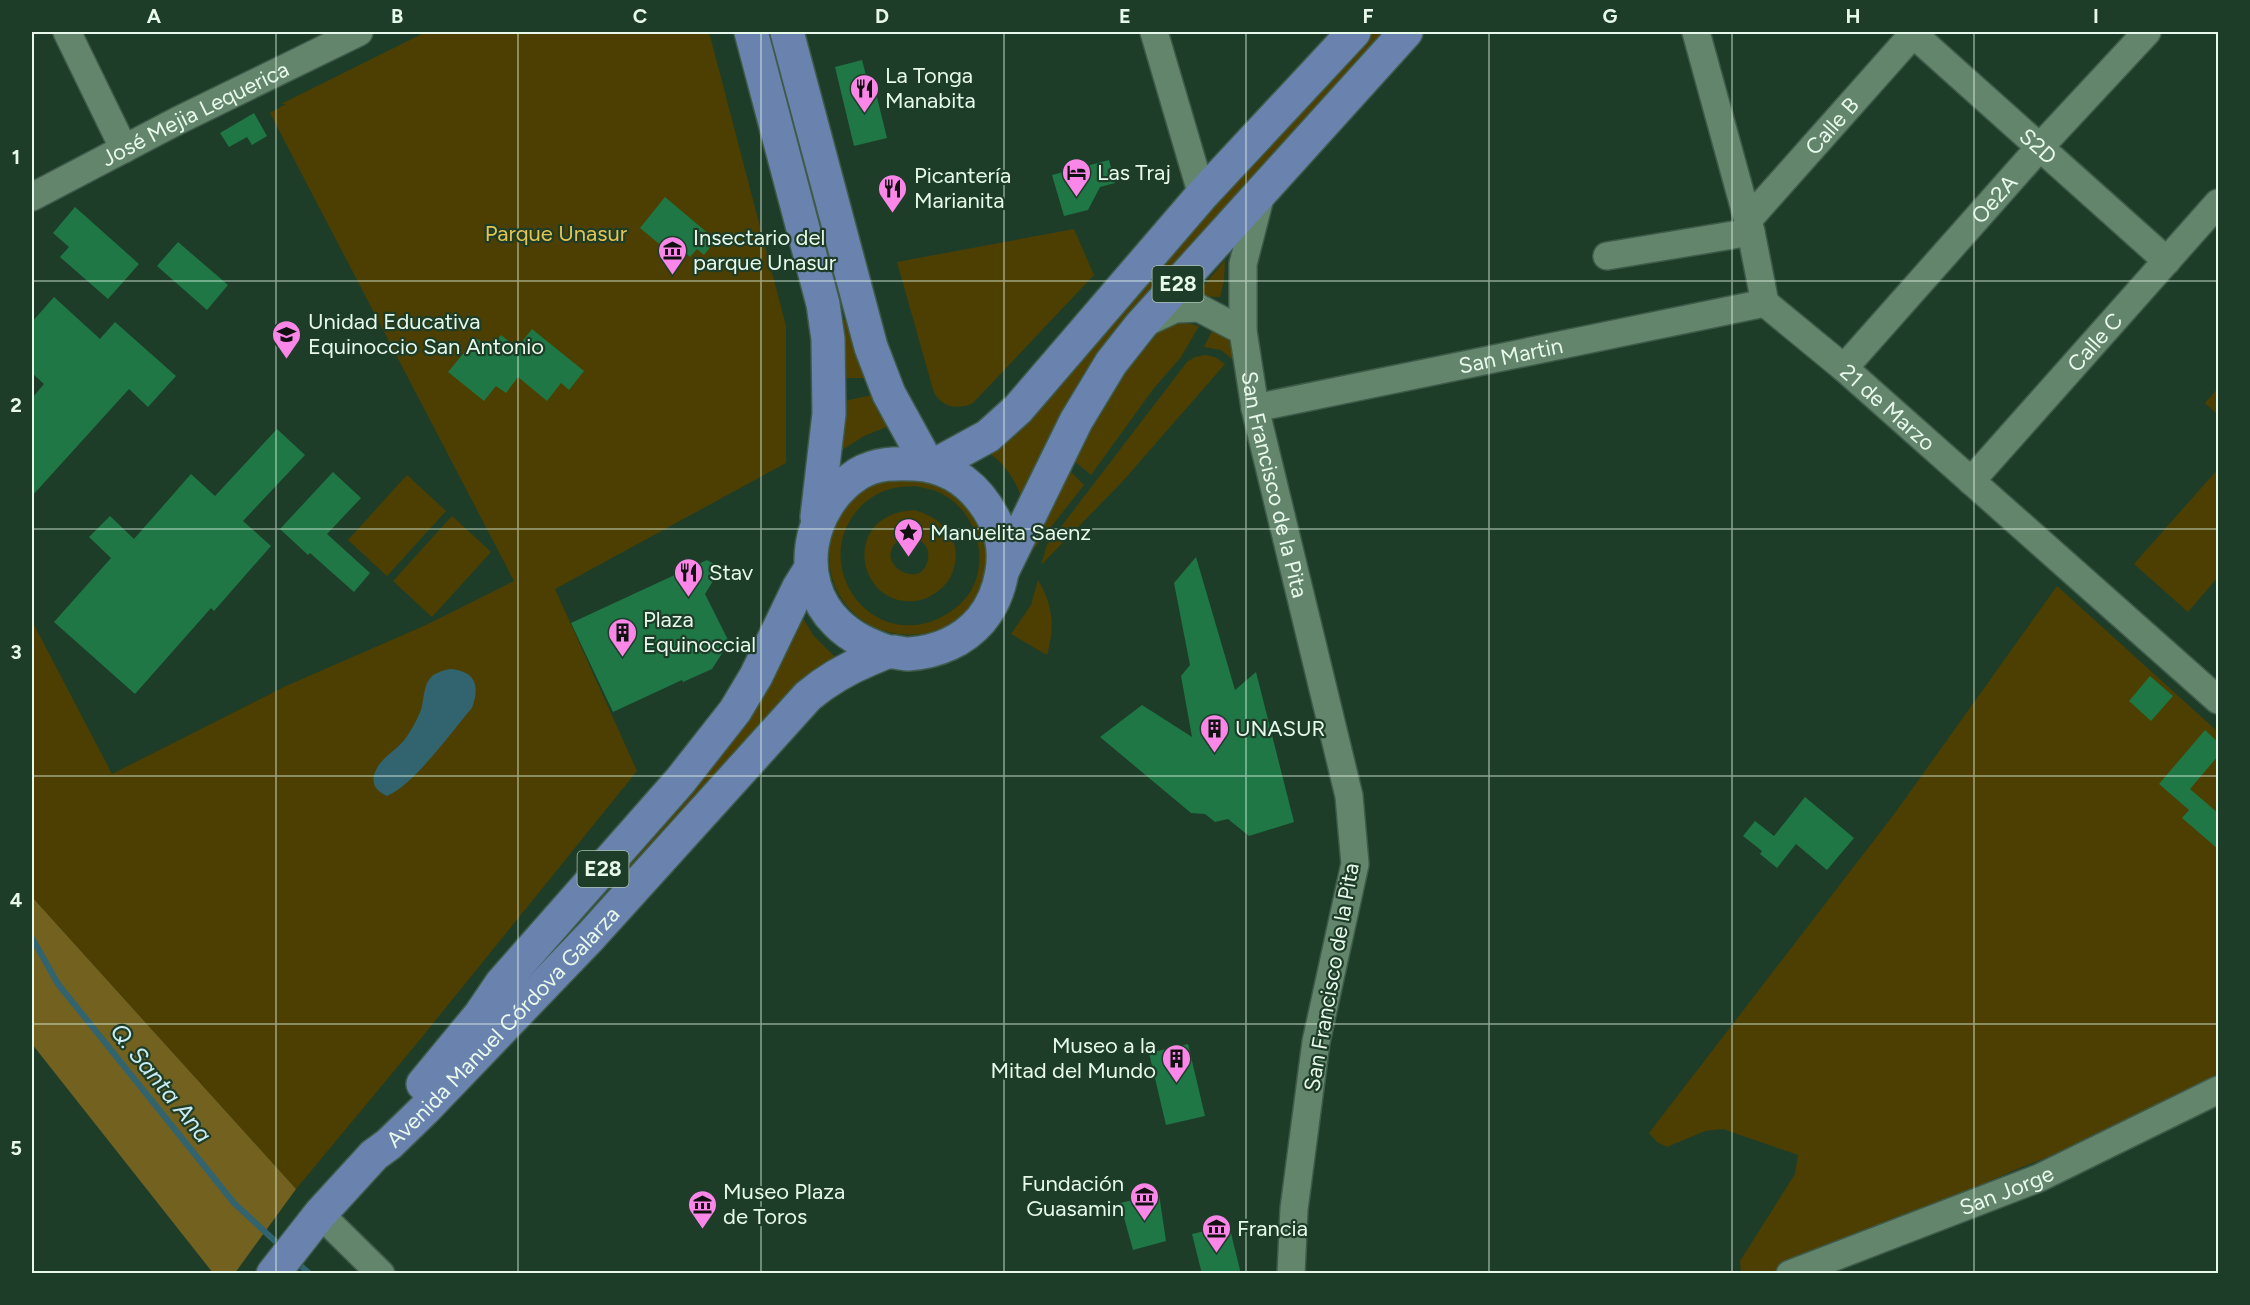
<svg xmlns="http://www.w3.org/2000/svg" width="2250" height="1305" font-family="Figtree,sans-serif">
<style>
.green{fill:#4d3f01;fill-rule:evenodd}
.forest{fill:#73611f}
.water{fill:#31646f}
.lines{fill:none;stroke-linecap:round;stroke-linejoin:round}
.stream{stroke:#31646f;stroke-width:6}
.building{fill:#1e7745}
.minor-casing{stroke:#3e5b4a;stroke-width:30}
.major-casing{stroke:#3e5b4a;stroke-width:36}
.minor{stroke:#63856c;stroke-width:27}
.major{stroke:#6a82ae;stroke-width:33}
.grid{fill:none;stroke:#e7f9eb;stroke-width:1.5;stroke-opacity:0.55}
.labels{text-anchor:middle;stroke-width:4.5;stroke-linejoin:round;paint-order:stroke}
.shield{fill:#1e3d28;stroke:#abc1b0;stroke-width:1.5}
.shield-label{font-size:21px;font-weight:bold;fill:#e7f9eb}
.poi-label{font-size:22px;fill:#e7f9eb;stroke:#1e3d28;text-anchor:start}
.street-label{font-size:22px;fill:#e7f9eb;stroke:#1e3d28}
.park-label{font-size:22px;fill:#e5c44f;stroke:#1e3d28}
.water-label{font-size:24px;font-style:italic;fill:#cbebf2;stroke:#1e3d28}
.neatline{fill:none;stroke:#e7f9eb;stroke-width:2}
.grid-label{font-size:20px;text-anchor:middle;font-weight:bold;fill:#e7f9eb}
</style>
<rect width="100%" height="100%" fill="#1e3d28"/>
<!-- green -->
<g class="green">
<polygon points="426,32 709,32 786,326 786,463 555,589 637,771 418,1042 296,1189 32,897 32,621 112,774 286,686 426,625 514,581 270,113 286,104 281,104"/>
<polygon points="759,32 772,32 848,305 834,309"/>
<path d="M 1370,32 L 1393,32 L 1283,157 L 1024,506 C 1017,481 1006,464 984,449 Z"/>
<path d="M 1074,229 L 1094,275 L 973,403 C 957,410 944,408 934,393 L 897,262 Z"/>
<polygon points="1225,260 1224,281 1220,297 1195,296"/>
<polygon points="851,319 868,378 840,378 835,321"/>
<polygon points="1182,322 1199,326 1181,357 1154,388 1091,475 1072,459 1123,372 1162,324"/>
<path d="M 1214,327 C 1229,337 1234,345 1237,363 L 1221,350 L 1204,347 Z"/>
<polygon points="1205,355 1215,357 1225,364 1122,482 1041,565 1047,545 1187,362 1195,357"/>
<polygon points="2218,388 2218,415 2205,403"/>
<polygon points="872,395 879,414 889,426 864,436 839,452 840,402"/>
<polygon points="1068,469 1084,485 1033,550 1051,501"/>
<polygon points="2218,469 2218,577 2188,612 2134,564"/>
<polygon points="407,475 446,511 387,576 348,540"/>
<path d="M 917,476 C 927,480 960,493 966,499 C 971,504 974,514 977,520 C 981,527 987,536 989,544 C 994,567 983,599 965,614 C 924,650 857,638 835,586 C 817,542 844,489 890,478 C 898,475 909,476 917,476 ZM 916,486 C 923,488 932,489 938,492 C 974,507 990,555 972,589 C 963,605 947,616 930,622 C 860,643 810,556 862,505 C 871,497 882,490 894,488 C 901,486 909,487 916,486 Z"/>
<path d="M 914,510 C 944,518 966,543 951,576 C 946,586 935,595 924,599 C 861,618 834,515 914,510 ZM 905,537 C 918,537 931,544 928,559 C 922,596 864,557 905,537 Z"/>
<polygon points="452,516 491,552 432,617 393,581"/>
<path d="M 1038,580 C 1053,605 1055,627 1047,655 L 1011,634 L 1031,605 Z"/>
<polygon points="2057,586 2218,732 2218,1078 2082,1144 2017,1169 1860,1239 1772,1273 1741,1273 1740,1261 1795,1174 1798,1155 1723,1129 1705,1131 1667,1147 1657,1142 1649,1133 1895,813"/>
<path d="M 801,615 L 813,635 L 838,660 L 607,894 C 642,843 688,799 726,750 C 758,709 783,663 801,615 Z"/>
</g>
<!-- forest -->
<polygon class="forest" points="32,897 296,1189 235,1273 213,1273 32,1044"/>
<!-- water -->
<path class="water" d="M 450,669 C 476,671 480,686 472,708 C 451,732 415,784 387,796 C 375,791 370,782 376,770 C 381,758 397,750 405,739 C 411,731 420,715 422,706 C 426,684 425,674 450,669 Z"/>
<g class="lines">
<!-- stream -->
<g class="stream">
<polyline points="32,938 58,984 234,1203 275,1241"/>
<polyline points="301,1266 310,1274"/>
</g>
</g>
<!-- building -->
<g class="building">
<polygon points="862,60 868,83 873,81 887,138 854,146 835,67"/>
<polygon points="254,113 267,136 252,145 247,137 229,147 220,133"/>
<polygon points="1109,160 1115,183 1100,187 1088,210 1064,216 1052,175"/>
<polygon points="665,197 716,240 704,255 697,249 690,257 687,254 681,262 640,228"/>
<polygon points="75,207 139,264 108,299 60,257 69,247 53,233"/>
<polygon points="178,242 228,285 207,310 157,266"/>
<polygon points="54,297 100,339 115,322 176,376 148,407 129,389 32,496 32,398 44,384 32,373 32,322"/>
<polygon points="532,329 584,371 569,390 561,383 547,401 518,377 506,393 496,386 484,401 448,372 476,338 490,349 501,335 517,348"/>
<polygon points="277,429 305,455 243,521 271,546 214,611 211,608 135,694 54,622 111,558 89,537 110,516 134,539 191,474 215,496"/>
<polygon points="333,472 361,498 327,534 370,573 354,592 310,553 308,555 280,529"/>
<polygon points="1196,557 1235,690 1256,672 1294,822 1249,836 1228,819 1215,822 1205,814 1191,813 1100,737 1142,705 1192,737 1181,676 1190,665 1174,583"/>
<polygon points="707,560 721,568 705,594 729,642 723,652 712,669 683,682 682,680 613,712 571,623"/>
<polygon points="2150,676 2173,696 2151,721 2129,701"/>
<polygon points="2205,730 2218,742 2218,756 2190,789 2218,813 2218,849 2182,818 2189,810 2159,784"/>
<polygon points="1805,797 1854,838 1827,870 1796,844 1777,868 1760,854 1762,851 1743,836 1755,821 1774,836"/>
<polygon points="1188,1044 1205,1116 1166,1125 1149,1053"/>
<polygon points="1159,1194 1166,1241 1133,1250 1120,1203"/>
<polygon points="1229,1225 1241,1274 1202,1274 1192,1234"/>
</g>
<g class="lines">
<defs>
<g id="minor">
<polyline points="67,32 124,149"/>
<polyline points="1154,32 1202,195"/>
<path id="s1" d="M 1696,32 L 1751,232 L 1765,303 L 1844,368 L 2218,700"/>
<path id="s2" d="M 1911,32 L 2167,261"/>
<path id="s3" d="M 1261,194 L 1243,264 L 1243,331 L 1255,408 L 1349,796 L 1355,864 L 1316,1042 L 1294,1209 L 1291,1274"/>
<path id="s4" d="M 32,197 L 177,121 L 359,32"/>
<path id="s5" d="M 1748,220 L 1915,32"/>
<polyline points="1607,256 1751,232"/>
<polyline points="1145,323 1175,309 1199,308 1243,331"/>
<path id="s6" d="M 1844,368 L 2040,147 L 2147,32"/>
<path id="s7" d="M 1255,408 L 1765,303"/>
<path id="s8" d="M 1971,481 L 2218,203"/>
<polyline points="320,1214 381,1274"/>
<path id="s9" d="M 1790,1274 L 2039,1178 L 2218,1090"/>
</g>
<g id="major">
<polyline points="751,32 823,304 828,339 829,414 817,517"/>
<polyline points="787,32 871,347 889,394 928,465"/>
<polyline points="933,466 988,436 1018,409 1202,195 1354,32"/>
<polyline points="1003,570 1076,421 1111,363 1141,325 1406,32"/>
<polyline points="423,1084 480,1015 501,984 680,781 735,711 756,676 799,587 811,568"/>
<path id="s10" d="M 273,1274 L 320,1214 L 374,1155 L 389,1144 L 424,1110 L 591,936 L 808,696 C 827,680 846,669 870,659 C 875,657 881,654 887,652 C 894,651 902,654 909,654 C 937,652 963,641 981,620 C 1002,594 1011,552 995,521 C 979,489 953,466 915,464 C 896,463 876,463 858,474 C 808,506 793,580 837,623 C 852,638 869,645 888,652"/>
</g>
</defs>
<!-- minor casing -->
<use href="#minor" class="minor-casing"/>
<!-- major casing -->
<use href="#major" class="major-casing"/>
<!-- minor -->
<use href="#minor" class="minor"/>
<!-- major -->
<use href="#major" class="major"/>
</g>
<!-- grid -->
<path class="grid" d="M 276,32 L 276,1274M 518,32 L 518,1274M 761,32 L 761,1274M 1004,32 L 1004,1274M 1246,32 L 1246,1274M 1489,32 L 1489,1274M 1732,32 L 1732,1274M 1974,32 L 1974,1274M 32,281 L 2218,281M 32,529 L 2218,529M 32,776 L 2218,776M 32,1024 L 2218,1024"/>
<!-- icons -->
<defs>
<symbol id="restaurant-pin" viewBox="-11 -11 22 30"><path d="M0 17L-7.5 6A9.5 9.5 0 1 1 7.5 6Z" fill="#fa87e7" stroke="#1e3d28"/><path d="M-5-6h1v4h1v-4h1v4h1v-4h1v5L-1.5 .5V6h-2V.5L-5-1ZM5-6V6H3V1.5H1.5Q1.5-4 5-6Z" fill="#111"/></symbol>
<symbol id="hotel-pin" viewBox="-11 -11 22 30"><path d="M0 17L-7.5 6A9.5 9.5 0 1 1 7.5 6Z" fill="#fa87e7" stroke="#1e3d28"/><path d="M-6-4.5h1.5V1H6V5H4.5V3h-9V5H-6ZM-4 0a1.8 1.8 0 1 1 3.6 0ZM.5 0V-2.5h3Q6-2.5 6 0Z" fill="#111"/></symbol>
<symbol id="museum-pin" viewBox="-11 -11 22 30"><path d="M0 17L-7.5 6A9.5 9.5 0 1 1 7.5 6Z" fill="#fa87e7" stroke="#1e3d28"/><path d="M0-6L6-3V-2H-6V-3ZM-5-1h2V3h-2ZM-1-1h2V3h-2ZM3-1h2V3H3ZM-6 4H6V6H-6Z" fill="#111"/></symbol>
<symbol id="university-pin" viewBox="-11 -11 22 30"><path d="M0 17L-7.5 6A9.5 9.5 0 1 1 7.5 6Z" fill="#fa87e7" stroke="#1e3d28"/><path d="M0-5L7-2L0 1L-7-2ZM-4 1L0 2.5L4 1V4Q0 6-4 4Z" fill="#111"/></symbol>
<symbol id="sight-pin" viewBox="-11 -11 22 30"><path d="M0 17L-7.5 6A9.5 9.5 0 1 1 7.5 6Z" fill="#fa87e7" stroke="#1e3d28"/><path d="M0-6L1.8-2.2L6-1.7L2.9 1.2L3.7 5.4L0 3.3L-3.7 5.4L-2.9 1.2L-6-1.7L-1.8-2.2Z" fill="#111"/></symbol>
<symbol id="building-pin" viewBox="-11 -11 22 30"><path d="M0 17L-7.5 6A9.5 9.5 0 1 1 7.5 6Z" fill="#fa87e7" stroke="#1e3d28"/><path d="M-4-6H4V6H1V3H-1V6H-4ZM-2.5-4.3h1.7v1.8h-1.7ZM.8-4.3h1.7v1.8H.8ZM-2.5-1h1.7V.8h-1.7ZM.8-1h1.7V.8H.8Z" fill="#111"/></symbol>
</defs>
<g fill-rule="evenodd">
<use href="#restaurant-pin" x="848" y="72" width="33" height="45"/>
<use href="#hotel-pin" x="1060" y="156" width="33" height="45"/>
<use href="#restaurant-pin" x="876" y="172" width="33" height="45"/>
<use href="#museum-pin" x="656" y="234" width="33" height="45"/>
<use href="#university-pin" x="270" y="318" width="33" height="45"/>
<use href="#sight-pin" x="892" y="516" width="33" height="45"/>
<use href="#restaurant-pin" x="672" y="556" width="33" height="45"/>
<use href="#building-pin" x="606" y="616" width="33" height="45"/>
<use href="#building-pin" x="1198" y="712" width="33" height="45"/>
<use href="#building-pin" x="1160" y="1042" width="33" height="45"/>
<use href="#museum-pin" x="1128" y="1180" width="33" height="45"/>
<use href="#museum-pin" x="686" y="1188" width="33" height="45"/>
<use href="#museum-pin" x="1200" y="1212" width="33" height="45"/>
</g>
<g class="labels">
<!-- shield labels -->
<g class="shield">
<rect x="1152.5" y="266" width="51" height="36" rx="4.5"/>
<rect x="577.5" y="851" width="51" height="36" rx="4.5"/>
</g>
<g class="shield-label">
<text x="1178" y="291">E28</text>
<text x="603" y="876">E28</text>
</g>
<!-- poi labels -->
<g class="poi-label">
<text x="885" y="83">La Tonga<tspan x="885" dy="25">Manabita</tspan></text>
<text x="1097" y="180">Las Traj</text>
<text x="914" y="183">Picantería<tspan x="914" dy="25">Marianita</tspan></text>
<text x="693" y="245">Insectario del<tspan x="693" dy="25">parque Unasur</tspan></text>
<text x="308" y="329">Unidad Educativa<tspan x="308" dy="25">Equinoccio San Antonio</tspan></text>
<text x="930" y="540">Manuelita Saenz</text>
<text x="709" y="580">Stav</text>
<text x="643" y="627">Plaza<tspan x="643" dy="25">Equinoccial</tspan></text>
<text x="1235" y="736">UNASUR</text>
<text x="1156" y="1053" text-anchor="end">Museo a la<tspan x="1156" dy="25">Mitad del Mundo</tspan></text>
<text x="1124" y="1191" text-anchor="end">Fundación<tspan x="1124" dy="25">Guasamin</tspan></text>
<text x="723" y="1199">Museo Plaza<tspan x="723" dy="25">de Toros</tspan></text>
<text x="1237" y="1236">Francia</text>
</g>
<!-- street labels -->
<g class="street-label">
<text dy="8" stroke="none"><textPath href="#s4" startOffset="183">José Mejia Lequerica</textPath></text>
<text dy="8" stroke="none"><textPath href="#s5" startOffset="126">Calle B</textPath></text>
<text dy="8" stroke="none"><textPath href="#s2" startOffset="171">S2D</textPath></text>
<text dy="8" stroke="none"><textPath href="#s6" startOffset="226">Oe2A</textPath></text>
<text dy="8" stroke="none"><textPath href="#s8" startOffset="186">Calle C</textPath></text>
<text dy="8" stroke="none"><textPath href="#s7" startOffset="261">San Martin</textPath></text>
<text dy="8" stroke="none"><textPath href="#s1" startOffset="441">21 de Marzo</textPath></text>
<text dy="8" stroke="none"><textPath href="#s3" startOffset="296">San Francisco de la Pita</textPath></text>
<text transform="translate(1331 977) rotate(-80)" y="8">San Francisco de la Pita</text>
<text dy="8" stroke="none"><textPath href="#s10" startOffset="338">Avenida Manuel Córdova Galarza</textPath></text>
<text dy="8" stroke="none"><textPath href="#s9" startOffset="232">San Jorge</textPath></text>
</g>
<!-- park labels -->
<g class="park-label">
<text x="556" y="241">Parque Unasur</text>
</g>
<!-- water labels -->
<g class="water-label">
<text transform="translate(161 1083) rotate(51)" y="8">Q. Santa Ana</text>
</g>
</g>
<!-- border -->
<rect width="2250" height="1305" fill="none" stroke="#1e3d28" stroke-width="66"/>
<rect x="33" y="33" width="2184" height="1239" class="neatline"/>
<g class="grid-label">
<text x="154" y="23">A</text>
<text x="397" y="23">B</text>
<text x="640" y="23">C</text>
<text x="882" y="23">D</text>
<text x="1125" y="23">E</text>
<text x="1368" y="23">F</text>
<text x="1610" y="23">G</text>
<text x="1853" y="23">H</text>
<text x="2096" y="23">I</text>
<text x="16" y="164">1</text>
<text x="16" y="412">2</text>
<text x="16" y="659">3</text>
<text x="16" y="907">4</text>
<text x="16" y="1155">5</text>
</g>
</svg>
